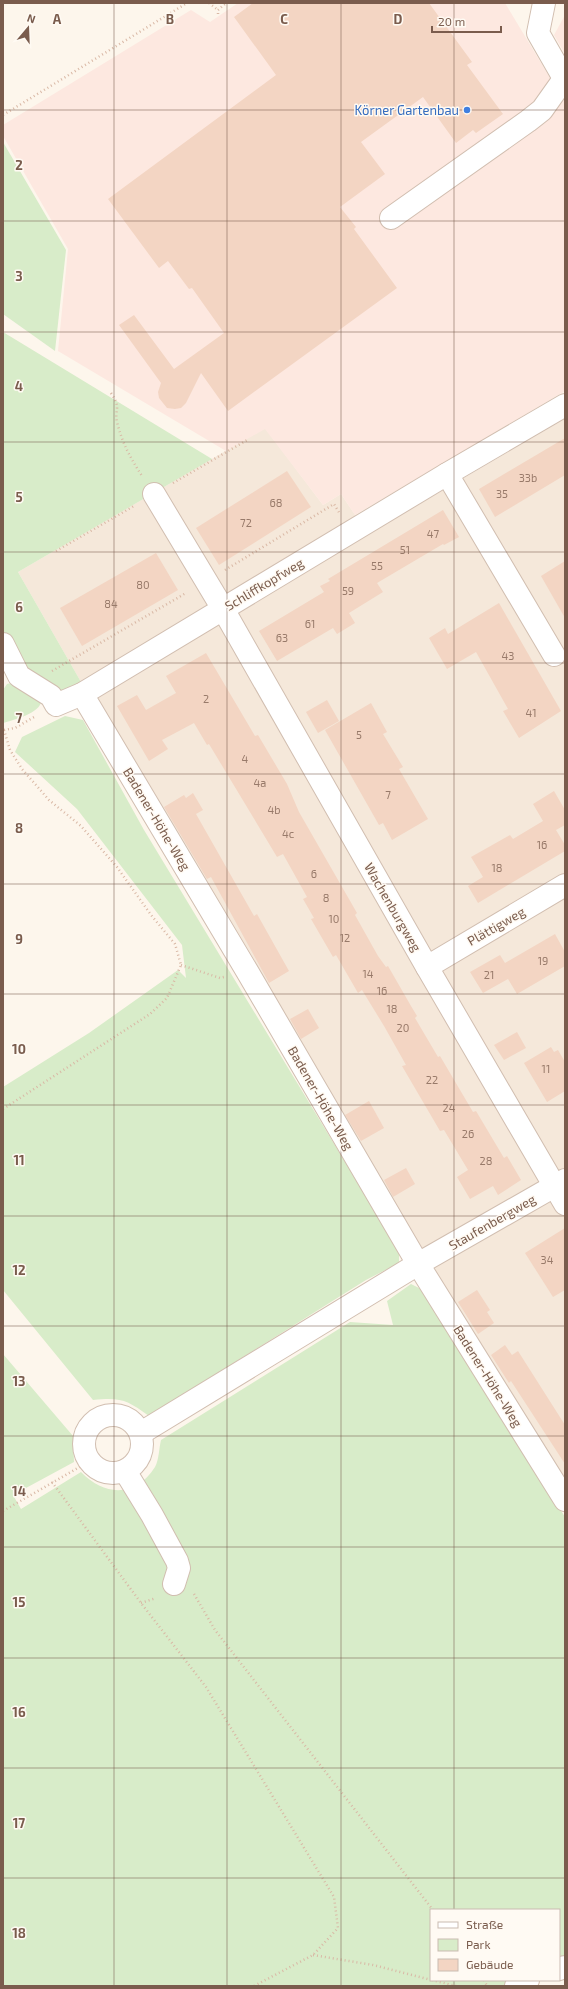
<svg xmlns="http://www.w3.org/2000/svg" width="568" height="1989" font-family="'Exo 2',sans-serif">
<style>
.residential{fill:#f5e8da}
.commercial{fill:#fde8e0}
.green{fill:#d8ecc9}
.building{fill:#f3d5c3}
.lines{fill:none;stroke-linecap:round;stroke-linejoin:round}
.minor-casing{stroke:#d1beb0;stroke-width:24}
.path{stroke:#d9b8a5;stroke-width:2.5;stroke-dasharray:1 3;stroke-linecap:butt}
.minor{stroke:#fff;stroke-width:22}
.grid{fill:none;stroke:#7a5c4d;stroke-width:1;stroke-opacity:0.55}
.shop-dot{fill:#3f7fe0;stroke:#fffaf3;stroke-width:1.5}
.labels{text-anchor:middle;stroke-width:3;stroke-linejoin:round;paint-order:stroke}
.number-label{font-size:11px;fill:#987a6a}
.shop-label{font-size:13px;fill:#366cbe;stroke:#fffaf3;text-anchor:end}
.street-label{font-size:13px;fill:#7a5c4d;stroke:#fffaf3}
.grid-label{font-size:13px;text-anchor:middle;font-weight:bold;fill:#7a5c4d;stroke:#fffaf3;stroke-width:3;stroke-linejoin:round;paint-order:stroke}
</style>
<rect width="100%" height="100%" fill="#fdf6ec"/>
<!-- residential -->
<polygon class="residential" points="565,419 565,1490 81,682 18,572 265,428 323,505 341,494 368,534"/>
<!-- commercial -->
<g class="commercial">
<polygon points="238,3 505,3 565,103 565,391 355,515 341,494 323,505 265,429 226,451 58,351 68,249 3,136 3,125 191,10 210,22"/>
<polygon points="565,15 565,54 554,35"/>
</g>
<!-- green -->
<g class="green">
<polygon points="3,142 66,250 55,351 3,314"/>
<polygon points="3,332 212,459 18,572 81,682 58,694 27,674 3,632"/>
<path d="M 11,683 L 41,701 C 41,713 13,720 3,723 L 3,690 L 7,684 Z"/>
<path d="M 65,716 L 83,720 L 144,830 L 399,1251 L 399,1263 L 366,1280 L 149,1416 C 127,1400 121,1397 93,1400 L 3,1290 L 3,1087 L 89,1033 L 178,970 L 186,978 L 182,945 L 77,809 L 15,752 L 22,737 Z"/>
<path d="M 411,1284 L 421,1289 L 565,1517 L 565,1957 L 559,1960 L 559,1910 L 431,1910 L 431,1980 L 518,1980 L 506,1986 L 3,1986 L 3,1354 L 73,1436 L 74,1462 L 13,1495 L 21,1509 L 81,1472 C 105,1497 136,1497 155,1467 C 159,1460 159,1448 161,1440 L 350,1322 L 393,1325 L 387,1301 Z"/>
</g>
<!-- building -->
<g class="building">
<polygon points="253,3 429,3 472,62 467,65 503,114 476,133 473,130 456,143 423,97 361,142 385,174 340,207 356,227 354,229 397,288 228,411 201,373 186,403 181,408 175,409 167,408 159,398 158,392 161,383 119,325 134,315 174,369 224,333 192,288 189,289 168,261 159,268 108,199 276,75 234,17"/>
<polygon points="565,438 565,475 495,517 479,489"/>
<polygon points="287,471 311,507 219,565 196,528"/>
<polygon points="443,510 459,537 444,545 443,544 377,583 383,592 349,613 355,623 337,634 333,628 277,661 259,631 324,592 320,586 330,581 328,579"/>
<polygon points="156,553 178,590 82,646 60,608"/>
<polygon points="565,561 565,618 541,576"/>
<polygon points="499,603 561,711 519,738 503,711 508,709 476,652 447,669 429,638 445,628 448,634"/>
<polygon points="206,653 255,736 258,735 287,784 299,812 357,913 355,915 378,956 386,967 388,966 411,1006 417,1016 415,1018 438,1057 440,1056 473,1112 476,1111 504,1158 507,1156 521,1180 498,1195 493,1186 470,1199 457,1177 468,1170 444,1130 440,1131 402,1066 406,1065 384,1026 362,990 358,993 336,955 333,957 311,919 314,918 303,899 307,897 283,854 277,857 209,744 207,745 194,723 162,740 168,749 149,761 117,706 137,695 146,710 176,693 166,676"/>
<polygon points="327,700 339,721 318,733 306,712"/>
<polygon points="371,703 387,732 383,734 403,767 399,769 428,819 392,840 383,823 379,825 325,730"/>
<polygon points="554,791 565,810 565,825 556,830 565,845 565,851 478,903 468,886 483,877 471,857 510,835 513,839 543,821 533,804"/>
<polygon points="193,793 203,810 196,814 254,916 257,914 289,971 269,983 211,877 207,879 164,807 184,795 186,798"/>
<polygon points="555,934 565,952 565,966 517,994 508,979 483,993 470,972 500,955 505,963"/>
<polygon points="308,1009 319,1028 301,1039 290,1019"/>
<polygon points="517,1032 526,1048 504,1060 494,1045"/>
<polygon points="551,1047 554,1052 558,1050 565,1062 565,1091 547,1102 524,1063"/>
<polygon points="369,1101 384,1128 361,1141 345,1115"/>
<polygon points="406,1168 415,1184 393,1197 384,1180"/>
<polygon points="565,1228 565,1290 553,1297 525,1253"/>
<polygon points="477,1290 490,1310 487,1312 494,1323 478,1334 458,1302"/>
<polygon points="505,1345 512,1355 518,1351 565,1425 565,1464 511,1381 509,1383 491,1355"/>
</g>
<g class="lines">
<defs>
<g id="minor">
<polyline points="544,3 538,33 565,80"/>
<polyline points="391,218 528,121 542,110 564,79"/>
<polyline points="447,474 554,655"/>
<polyline points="154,494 223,609 427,967 565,1204"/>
<polyline points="3,644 19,676 51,696 56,705 82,694 447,474 565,405"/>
<polyline points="82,694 247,971 418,1264 565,1500"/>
<polyline points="427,967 565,885"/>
<circle cx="113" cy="1444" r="29"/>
<polyline points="141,1433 418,1264 565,1180"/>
<polyline points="125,1471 152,1515 177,1561 179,1568 174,1584"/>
<polyline points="559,1969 565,1967"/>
<polyline points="516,1986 528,1980"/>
</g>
</defs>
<!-- minor casing -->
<use href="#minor" class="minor-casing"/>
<!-- path -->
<g class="path">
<polyline points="209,3 218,10"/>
<polyline points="218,14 218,10 226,3"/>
<polyline points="3,115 187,3"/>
<path d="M 111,393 C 122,409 114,409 117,422 C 122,443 131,459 142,476"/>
<polyline points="173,483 249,439"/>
<polyline points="56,551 134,506"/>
<polyline points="225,570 334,504 340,514"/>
<polyline points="52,671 186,593"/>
<polyline points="4,730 15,728 36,716"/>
<polyline points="181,965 220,978 224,977"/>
<polyline points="3,1109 150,1014 167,998 181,965 175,944 151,915 117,867 81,826 49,800 22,769 10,750 4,730"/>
<polyline points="52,1482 141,1603 206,1687 334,1897 338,1928 313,1955 254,1986"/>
<polyline points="3,1511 90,1461"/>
<polyline points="194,1594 215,1630 433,1910"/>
<polyline points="141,1603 156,1598"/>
<polyline points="313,1955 373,1965 431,1980"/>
<polyline points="432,1980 456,1986"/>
<polyline points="484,1980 487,1986"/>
</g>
<!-- minor -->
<use href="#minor" class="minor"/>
</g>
<!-- grid -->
<path class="grid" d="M 114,3 L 114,1986M 227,3 L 227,1986M 341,3 L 341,1986M 454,3 L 454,1910M 3,110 L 565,110M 3,221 L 565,221M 3,332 L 565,332M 3,442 L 565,442M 3,552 L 565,552M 3,663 L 565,663M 3,774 L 565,774M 3,884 L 565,884M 3,994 L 565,994M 3,1105 L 565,1105M 3,1216 L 565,1216M 3,1326 L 565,1326M 3,1436 L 565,1436M 3,1547 L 565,1547M 3,1658 L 565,1658M 3,1768 L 565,1768M 3,1878 L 565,1878M 454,1980 L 454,1986"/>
<!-- markers -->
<circle class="shop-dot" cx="467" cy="110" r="4"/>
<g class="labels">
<!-- number labels -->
<g class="number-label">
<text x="528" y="482">33b</text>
<text x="502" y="498">35</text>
<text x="276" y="507">68</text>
<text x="246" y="527">72</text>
<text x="433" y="538">47</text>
<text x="405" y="554">51</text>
<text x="377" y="570">55</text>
<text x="143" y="589">80</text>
<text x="348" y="595">59</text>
<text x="111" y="608">84</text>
<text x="310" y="628">61</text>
<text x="282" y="642">63</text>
<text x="508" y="660">43</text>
<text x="206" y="703">2</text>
<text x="531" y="717">41</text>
<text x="359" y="739">5</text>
<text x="245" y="763">4</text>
<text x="260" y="787">4a</text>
<text x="388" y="799">7</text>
<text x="274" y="814">4b</text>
<text x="288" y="838">4c</text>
<text x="542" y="849">16</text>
<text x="497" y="872">18</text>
<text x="314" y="878">6</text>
<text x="326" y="902">8</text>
<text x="334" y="923">10</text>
<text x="345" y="942">12</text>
<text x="543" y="965">19</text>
<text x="368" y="978">14</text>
<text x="489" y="979">21</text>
<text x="382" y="995">16</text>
<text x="392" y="1013">18</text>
<text x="403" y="1032">20</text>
<text x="546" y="1073">11</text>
<text x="432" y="1084">22</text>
<text x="449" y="1112">24</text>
<text x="468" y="1138">26</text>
<text x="486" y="1165">28</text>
<text x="547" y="1264">34</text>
</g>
<!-- shop labels -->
<g class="shop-label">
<text x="459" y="115">Körner Gartenbau</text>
</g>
<!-- street labels -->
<g class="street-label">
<text transform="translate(264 584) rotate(-31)" y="5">Schliffkopfweg</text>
<text transform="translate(157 819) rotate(59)" y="5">Badener-Höhe-Weg</text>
<text transform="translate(393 907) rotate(60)" y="5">Wachenburgweg</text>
<text transform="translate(496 926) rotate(-30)" y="5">Plättigweg</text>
<text transform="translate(321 1098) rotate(60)" y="5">Badener-Höhe-Weg</text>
<text transform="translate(492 1222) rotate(-30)" y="5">Staufenbergweg</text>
<text transform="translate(488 1376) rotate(58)" y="5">Badener-Höhe-Weg</text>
</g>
</g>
<g class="grid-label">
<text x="57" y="24">A</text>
<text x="170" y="24">B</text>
<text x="284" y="24">C</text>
<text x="398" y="24">D</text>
<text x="19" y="170">2</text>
<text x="19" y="281">3</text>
<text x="19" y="391">4</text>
<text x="19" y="502">5</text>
<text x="19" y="612">6</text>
<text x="19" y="723">7</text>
<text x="19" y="833">8</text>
<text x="19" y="944">9</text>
<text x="19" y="1054">10</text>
<text x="19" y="1165">11</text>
<text x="19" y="1275">12</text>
<text x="19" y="1386">13</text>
<text x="19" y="1496">14</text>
<text x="19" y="1607">15</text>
<text x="19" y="1717">16</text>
<text x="19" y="1828">17</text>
<text x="19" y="1938">18</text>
</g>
<!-- border -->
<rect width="568" height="1989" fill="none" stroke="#7a5c4d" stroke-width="8"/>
<!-- legend -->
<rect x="430" y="1909" width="130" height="72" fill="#fffaf3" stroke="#cabbb1"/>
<rect x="438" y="1922" width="20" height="6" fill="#ffffff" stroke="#cabbb1"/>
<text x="466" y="1929" font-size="12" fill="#7a5c4d">Straße</text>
<rect x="438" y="1939" width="20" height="12" fill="#d8ecc9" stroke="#cabbb1"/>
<text x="466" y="1949" font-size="12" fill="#7a5c4d">Park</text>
<rect x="438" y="1959" width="20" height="12" fill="#f3d5c3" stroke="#cabbb1"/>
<text x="466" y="1969" font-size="12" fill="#7a5c4d">Gebäude</text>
<!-- north arrow -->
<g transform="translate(28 28) rotate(19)" stroke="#fffaf3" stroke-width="3" paint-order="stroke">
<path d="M0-3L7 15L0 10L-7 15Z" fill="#7a5c4d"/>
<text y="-6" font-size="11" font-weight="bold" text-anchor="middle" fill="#7a5c4d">N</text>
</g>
<!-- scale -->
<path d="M432 26v6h69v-6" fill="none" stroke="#7a5c4d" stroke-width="2"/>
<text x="438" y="26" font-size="12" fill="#7a5c4d" stroke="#fffaf3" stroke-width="3" paint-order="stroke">20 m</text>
</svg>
